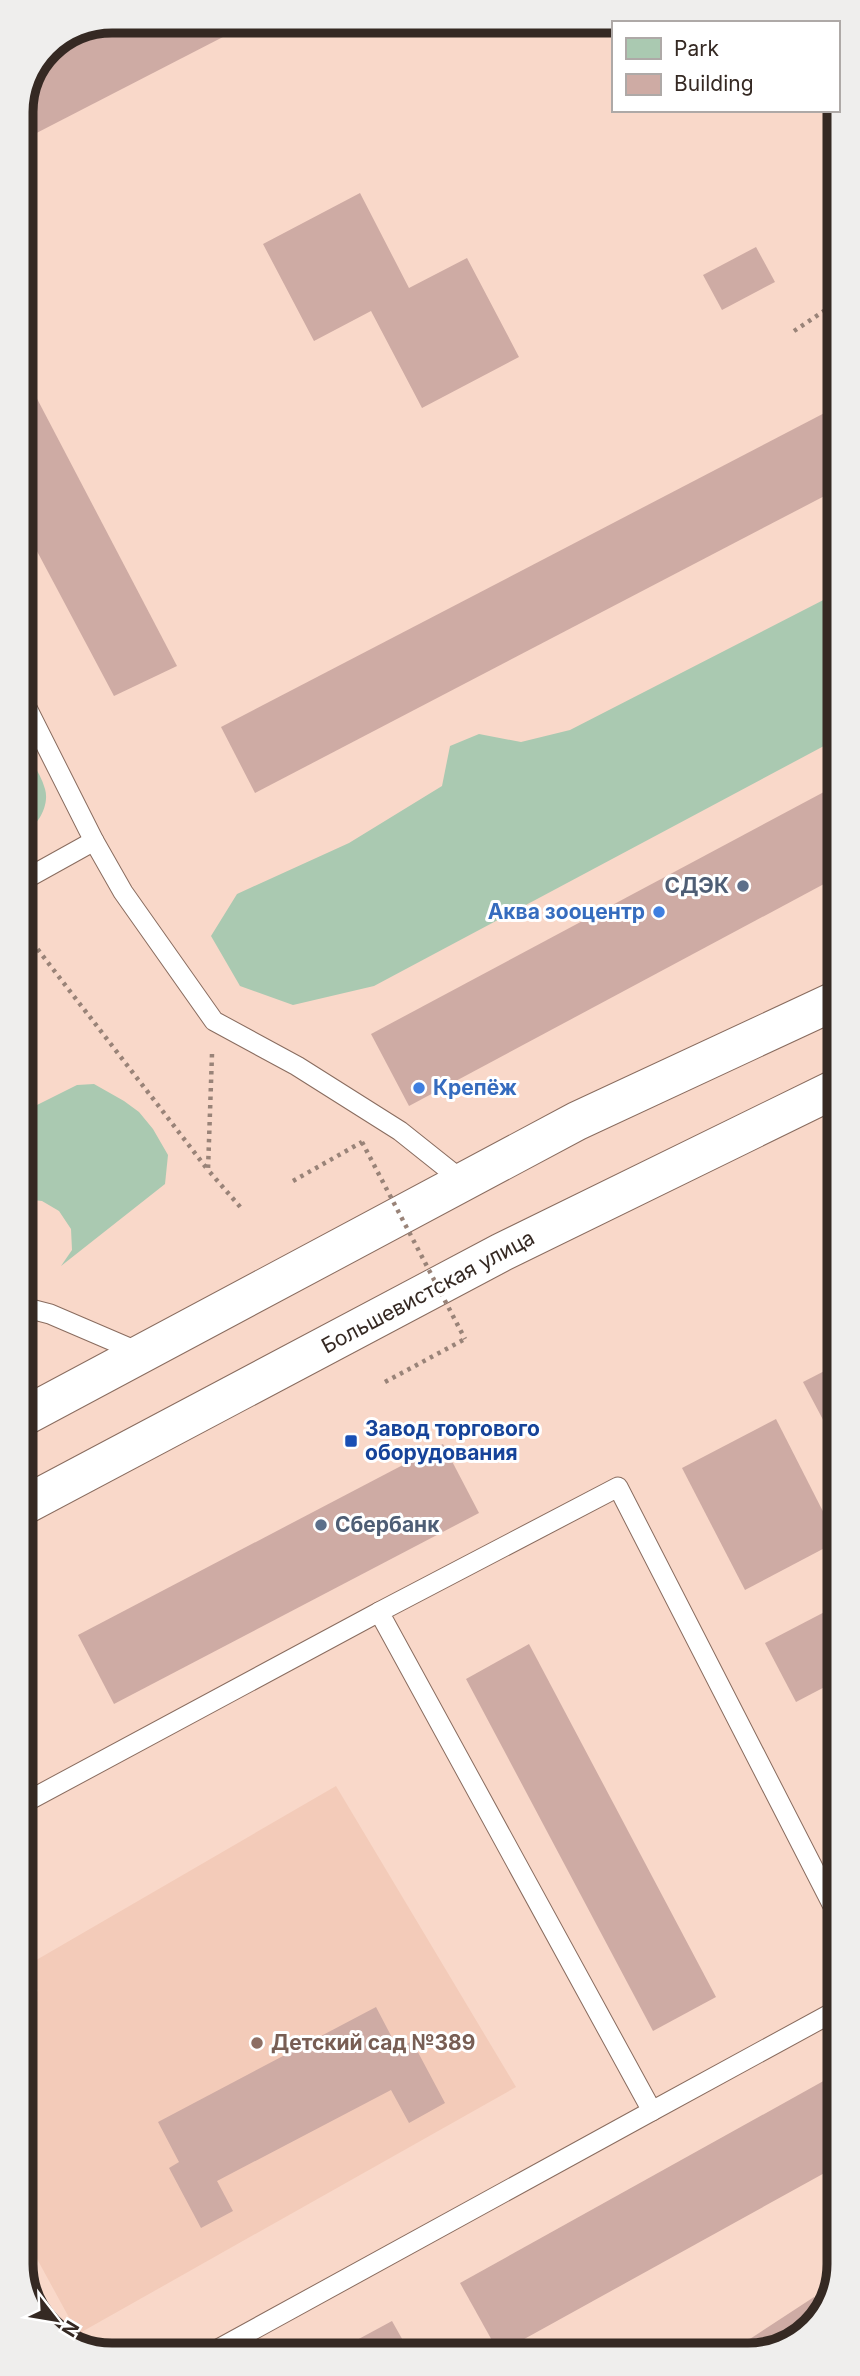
<svg xmlns="http://www.w3.org/2000/svg" width="860" height="2376" font-family="Inter,sans-serif">
<style>
.built{fill:#f3cbb9}
.green{fill:#aac9b1}
.building{fill:#ceaba4}
.lines{fill:none;stroke-linecap:round;stroke-linejoin:round}
.service-casing{stroke:#896c5f;stroke-width:21}
.trunk-casing{stroke:#896c5f;stroke-width:40}
.path{stroke:#998378;stroke-width:4.5;stroke-dasharray:3.5 5;stroke-linecap:butt}
.service{stroke:#fff;stroke-width:19}
.trunk{stroke:#fff;stroke-width:38}
.path-bridge{stroke:#998378;stroke-width:4.5;stroke-dasharray:3.5 5;stroke-linecap:butt}
.service-dot{fill:#5c6f8a;stroke:#fff;stroke-width:2.5}
.shop-dot{fill:#3f7fe0;stroke:#fff;stroke-width:2.5}
.transit-dot{fill:#1a4fb4;stroke:#fff;stroke-width:2.5}
.education-dot{fill:#8d6e63;stroke:#fff;stroke-width:2.5}
.labels{text-anchor:middle;stroke-width:6;stroke-linejoin:round;paint-order:stroke}
.service-label{font-size:21px;font-weight:bold;fill:#4e5e75;stroke:#fff;text-anchor:end}
.shop-label{font-size:21px;font-weight:bold;fill:#366cbe;stroke:#fff;text-anchor:end}
.street-label{font-size:21px;fill:#352923;stroke:#fff}
.transit-label{font-size:21px;font-weight:bold;fill:#164399;stroke:#fff;text-anchor:start}
.education-label{font-size:21px;font-weight:bold;fill:#785e54;stroke:#fff;text-anchor:start}
.rim{fill:none;stroke:#352923;stroke-width:9}
</style>
<rect width="100%" height="100%" fill="#f9d8c9"/>
<!-- built -->
<polygon class="built" points="336,1786 516,2087 78,2334 24,2235 24,1999 38,1991 26,1966"/>
<!-- green -->
<g class="green">
<polygon points="837,593 837,739 374,986 293,1005 240,986 211,936 237,894 349,843 442,786 450,746 479,734 521,742 570,730"/>
<path d="M 22,744 C 29,758 41,774 45,789 C 50,806 37,827 22,835 Z"/>
<polygon points="94,1084 124,1101 139,1112 153,1129 168,1155 165,1184 61,1266 72,1250 71,1229 59,1211 42,1201 23,1199 23,1112 77,1085"/>
</g>
<!-- building -->
<g class="building">
<polygon points="113,21 254,21 21,141 21,107 48,48"/>
<polygon points="360,193 409,288 467,258 519,357 422,408 371,311 314,341 263,244"/>
<polygon points="756,247 775,282 722,310 703,275"/>
<polygon points="22,370 177,666 114,696 22,523"/>
<polygon points="836,407 836,490 255,793 221,727"/>
<polygon points="837,785 837,877 409,1106 371,1034"/>
<polygon points="838,1364 838,1448 803,1382"/>
<polygon points="776,1419 838,1541 745,1590 682,1468"/>
<polygon points="443,1444 479,1513 114,1704 78,1635"/>
<polygon points="838,1605 838,1680 796,1702 765,1643"/>
<polygon points="529,1644 716,1997 653,2031 466,1679"/>
<polygon points="376,2007 398,2049 412,2041 445,2103 409,2123 391,2090 217,2181 233,2211 201,2228 169,2168 179,2162 158,2122"/>
<polygon points="836,2074 839,2079 839,2165 499,2353 460,2283"/>
<polygon points="814,2297 823,2310 820,2319 771,2352 730,2352"/>
<polygon points="392,2321 410,2353 331,2354"/>
</g>
<g class="lines">
<defs>
<g id="service">
<polyline points="22,698 94,841 123,892 214,1021 297,1066 400,1131 464,1182"/>
<polyline points="22,881 94,841"/>
<polyline points="23,1307 50,1314 141,1353"/>
<polyline points="24,1803 379,1612"/>
<polyline points="838,1916 618,1487 379,1612 652,2111 839,2009"/>
<polyline points="209,2354 652,2111"/>
</g>
<g id="trunk">
<polyline points="23,1417 577,1121 837,1000"/>
<polyline points="23,1506 502,1252 837,1088"/>
</g>
</defs>
<!-- service casing -->
<use href="#service" class="service-casing"/>
<!-- trunk casing -->
<use href="#trunk" class="trunk-casing"/>
<!-- path -->
<g class="path">
<polyline points="794,331 836,303"/>
<polyline points="22,929 208,1170"/>
<polyline points="212,1054 208,1170 242,1209"/>
<polyline points="293,1181 362,1142"/>
<polyline points="385,1382 465,1339"/>
</g>
<!-- service -->
<use href="#service" class="service"/>
<!-- trunk -->
<use href="#trunk" class="trunk"/>
<!-- path-bridge -->
<polyline class="path-bridge" points="362,1142 465,1339"/>
</g>
<!-- markers -->
<g class="service-dot">
<circle cx="743" cy="886" r="7"/>
<circle cx="321" cy="1525" r="7"/>
</g>
<g class="shop-dot">
<circle cx="659" cy="912" r="7"/>
<circle cx="419" cy="1088" r="7"/>
</g>
<rect class="transit-dot" x="344" y="1434" width="14" height="14" rx="3.5"/>
<circle class="education-dot" cx="257" cy="2043" r="7"/>
<g class="labels">
<!-- service labels -->
<g class="service-label">
<text x="729" y="893">СДЭК</text>
<text x="335" y="1532" text-anchor="start">Сбербанк</text>
</g>
<!-- shop labels -->
<g class="shop-label">
<text x="645" y="919">Аква зооцентр</text>
<text x="433" y="1095" text-anchor="start">Крепёж</text>
</g>
<!-- street labels -->
<g class="street-label">
<text transform="translate(428 1292) rotate(-28)" y="7">Большевистская улица</text>
</g>
<!-- transit labels -->
<g class="transit-label">
<text x="365" y="1436">Завод торгового<tspan x="365" dy="24">оборудования</tspan></text>
</g>
<!-- education labels -->
<g class="education-label">
<text x="271" y="2050">Детский сад №389</text>
</g>
</g>
<!-- crop -->
<path d="M0 0H860V2376H0ZM112 33H748A79 79 0 0 1 827 112V2264A79 79 0 0 1 748 2343H112A79 79 0 0 1 33 2264V112A79 79 0 0 1 112 33Z" fill="#efeeed" fill-rule="evenodd"/>
<path class="rim" d="M112 33H748A79 79 0 0 1 827 112V2264A79 79 0 0 1 748 2343H112A79 79 0 0 1 33 2264V112A79 79 0 0 1 112 33Z"/>
<!-- legend -->
<rect x="612" y="21" width="228" height="91" fill="#ffffff" stroke="#aea9a7" stroke-width="2"/>
<rect x="626" y="38" width="35" height="21" fill="#aac9b1" stroke="#aea9a7" stroke-width="2"/>
<text x="674" y="56" font-size="21" fill="#352923">Park</text>
<rect x="626" y="74" width="35" height="21" fill="#ceaba4" stroke="#aea9a7" stroke-width="2"/>
<text x="674" y="91" font-size="21" fill="#352923">Building</text>
<!-- north arrow -->
<g transform="translate(56 2320) rotate(121)" stroke="#ffffff" stroke-width="5" paint-order="stroke">
<path d="M0-5L12 26L0 18L-12 26Z" fill="#352923"/>
<text y="-10" font-size="19" font-weight="bold" text-anchor="middle" fill="#352923">N</text>
</g>
</svg>
